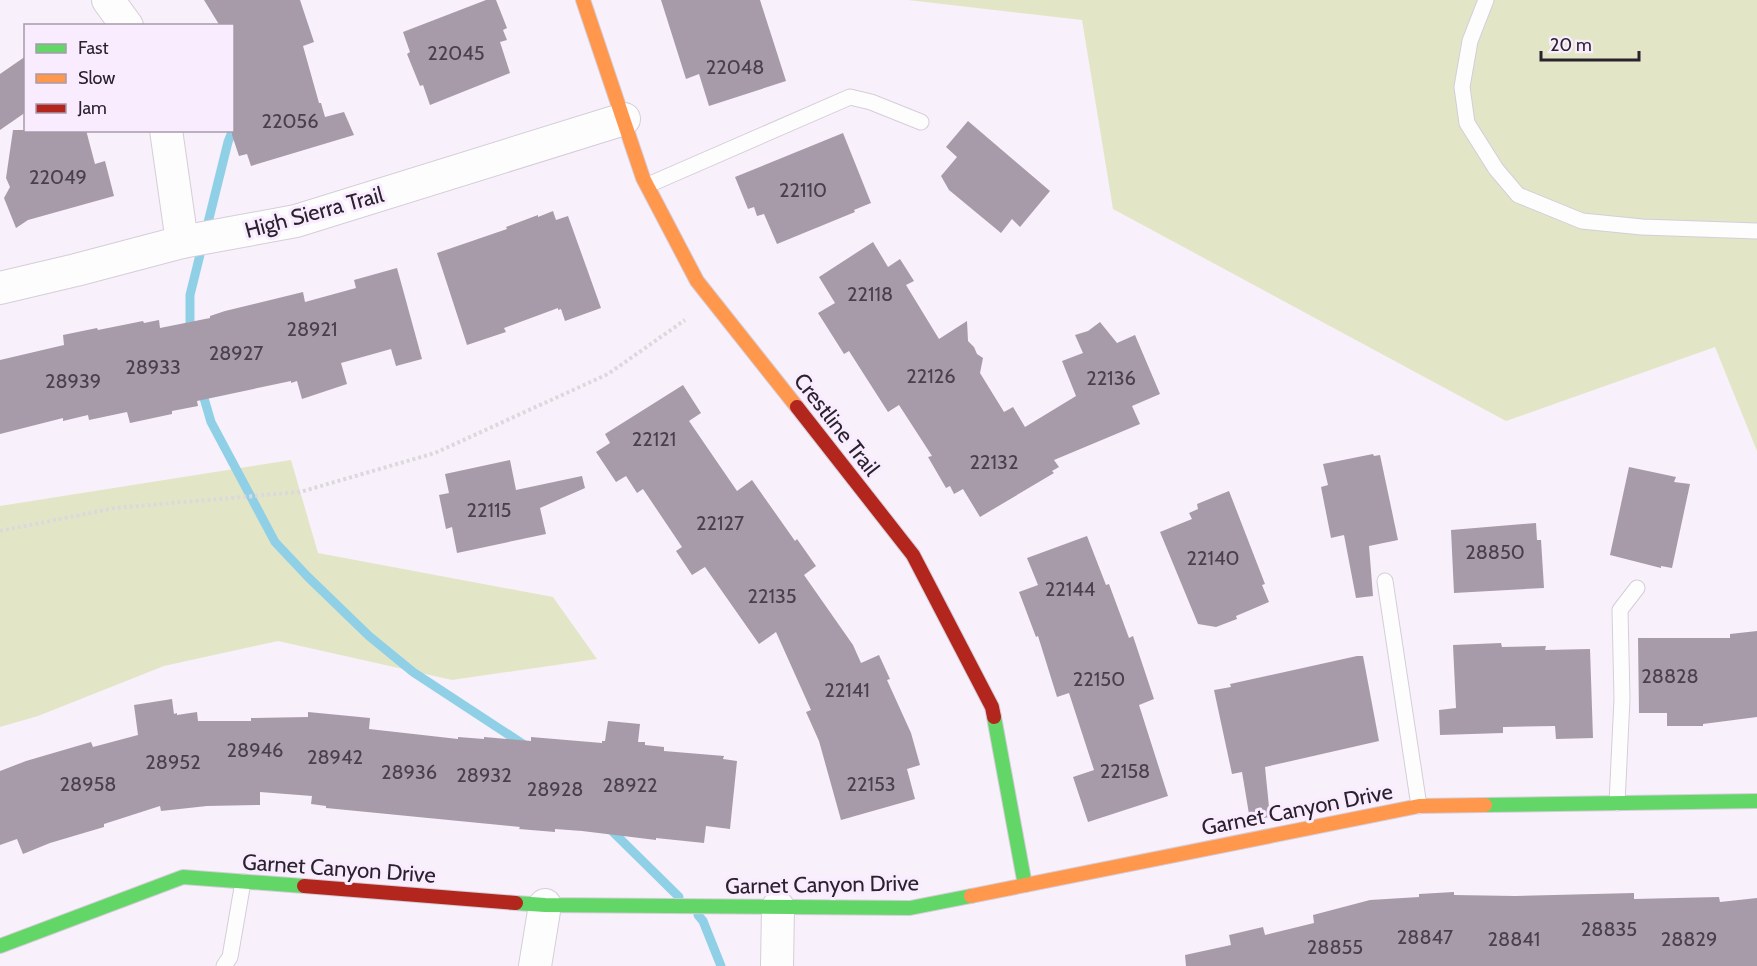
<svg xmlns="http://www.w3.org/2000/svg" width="1757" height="966" font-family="Cabin,sans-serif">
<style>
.green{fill:#e3e6c6}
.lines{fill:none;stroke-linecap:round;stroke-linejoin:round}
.stream{stroke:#8fd0e7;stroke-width:9}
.building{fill:#a79baa}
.lane-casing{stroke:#d5cdd8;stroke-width:17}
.street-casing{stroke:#d5cdd8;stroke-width:34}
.fast-casing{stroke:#d5cdd8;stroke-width:16}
.slow-casing{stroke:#d5cdd8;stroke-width:16}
.jam-casing{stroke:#d5cdd8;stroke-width:16}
.path{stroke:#dcd9dc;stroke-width:4;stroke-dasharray:3 3;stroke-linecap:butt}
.lane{stroke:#fefdfe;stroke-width:15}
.street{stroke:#fefdfe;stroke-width:32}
.fast{stroke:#63d668;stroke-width:14}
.slow{stroke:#ff974d;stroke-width:14}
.jam{stroke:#b3261e;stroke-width:14}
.labels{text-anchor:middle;stroke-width:6;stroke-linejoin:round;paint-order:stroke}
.number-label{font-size:20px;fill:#49404c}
.street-label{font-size:22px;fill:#2a222d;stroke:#faecff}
</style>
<rect width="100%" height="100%" fill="#f8f0fb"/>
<!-- green -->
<g class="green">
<polygon points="908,0 1757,0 1757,451 1715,347 1506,421 1113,209 1082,20"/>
<polygon points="291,460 318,553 553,597 597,659 452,680 278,641 164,666 38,716 0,727 0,506"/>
</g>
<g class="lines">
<!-- stream -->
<g class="stream">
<polyline points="190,333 190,295 228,142 236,122"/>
<polyline points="201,388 211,422 275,542 308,577 369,636 413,672 526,746"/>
<polyline points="608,827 679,897"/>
<polyline points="698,915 703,921 721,966"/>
</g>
</g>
<!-- building -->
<g class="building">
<polygon points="204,0 300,0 314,42 303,46 319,103 321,103 325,117 344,112 354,135 251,166 247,154 239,156 232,135 232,26 220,26"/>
<polygon points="486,0 496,0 507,28 503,30 507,40 500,42 510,73 430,105 423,85 420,86 407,54 410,52 403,32"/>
<polygon points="661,0 760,0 786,81 709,106 699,74 686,79"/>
<polygon points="26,56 26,112 0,130 0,74"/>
<polygon points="968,121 1050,191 1020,227 1012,219 1001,233 949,190 941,176 957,157 946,147"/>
<polygon points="13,130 86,130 95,164 105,161 114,196 28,220 16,228 4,198 10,187 6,178"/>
<polygon points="843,133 871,203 854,210 855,212 777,244 764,214 757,216 754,207 748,209 735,177"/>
<polygon points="553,211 556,220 568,216 601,308 565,321 561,309 558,310 558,308 504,328 506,332 467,345 437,253 507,229 506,227 538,215 538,217"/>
<polygon points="873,242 888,267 900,259 914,281 906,285 939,339 967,321 968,341 974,347 977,354 983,358 980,373 1004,412 1013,407 1025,427 1076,396 1062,361 1083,353 1075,335 1088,331 1100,322 1117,343 1135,335 1160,394 1132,406 1140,424 1054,460 1059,467 1052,471 1054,473 980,517 963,489 954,494 950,486 946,488 928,457 932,456 899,405 888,412 849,351 844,354 818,313 835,303 819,277"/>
<polygon points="397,268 422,359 396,366 391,349 341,363 347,384 302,399 297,381 291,383 291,381 197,401 198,406 172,411 172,414 130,423 127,412 89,420 88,415 63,421 63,418 0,434 0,360 64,345 63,335 97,328 98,330 143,321 144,323 159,320 160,328 210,318 210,316 225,311 303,292 305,302 356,288 354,280"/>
<polygon points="683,385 701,413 689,421 737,491 752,480 795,541 797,539 816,566 804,575 853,645 861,663 879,655 890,679 887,680 911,733 920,765 907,769 915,799 841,820 819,741 806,712 811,710 776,632 759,644 705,567 692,575 676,551 682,547 643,489 637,493 626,476 616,482 596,452 610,443 605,434"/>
<polygon points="1373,454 1374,456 1380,455 1398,540 1369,546 1373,596 1356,598 1344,535 1331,538 1321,487 1328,485 1323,464"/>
<polygon points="510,460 516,490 582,476 585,488 540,508 546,534 457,553 452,527 446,529 439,495 449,493 445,474"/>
<polygon points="1629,467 1676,477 1674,482 1690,484 1672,568 1661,566 1661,568 1610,555"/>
<polygon points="1229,491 1265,584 1262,585 1269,602 1236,616 1237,619 1216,627 1198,624 1160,532 1192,519 1189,513 1198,509 1197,504"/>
<polygon points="1536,523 1537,540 1541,540 1544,588 1454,593 1451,530"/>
<polygon points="1087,536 1106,585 1109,584 1129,638 1133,636 1154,699 1139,705 1168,796 1088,822 1073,777 1094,770 1069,693 1057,697 1038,636 1036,637 1019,592 1038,585 1027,558"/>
<polygon points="1757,631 1757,717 1703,724 1703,726 1667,726 1667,713 1639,713 1638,638 1730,638 1730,634"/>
<polygon points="1501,643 1502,647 1546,646 1545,650 1590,649 1593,738 1556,739 1555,726 1503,727 1503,733 1440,735 1439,710 1456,708 1453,645"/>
<polygon points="1357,656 1363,656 1379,741 1265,767 1270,817 1250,820 1242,772 1232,774 1214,690 1231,687 1230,684"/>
<polygon points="172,699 174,714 177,713 177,715 197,712 198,721 251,721 251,718 308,717 308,712 370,718 369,729 458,739 458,737 484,739 484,737 531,741 531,737 602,743 602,741 605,741 608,721 640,724 638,742 645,742 645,745 664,747 664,751 724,756 723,759 737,761 730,829 706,826 704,843 656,838 656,840 582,831 555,829 555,832 519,829 520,827 326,808 326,806 311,804 312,796 260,792 260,805 207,806 161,811 160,806 104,824 104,827 50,843 23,854 17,839 0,845 0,771 26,761 91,742 93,747 138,735 134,705"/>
<polygon points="1454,892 1454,895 1515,896 1634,893 1634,899 1719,897 1720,902 1757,898 1757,966 1186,966 1185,955 1231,945 1229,935 1263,927 1265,935 1314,923 1313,915 1370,900 1419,897 1419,894"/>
</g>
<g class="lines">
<defs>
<g id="lane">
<polyline points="1486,0 1470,41 1462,87 1467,123 1496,169 1518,195 1582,221 1642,227 1757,231"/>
<polyline points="648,185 850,97 871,102 921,122"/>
<polyline points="1385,581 1419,806"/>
<polyline points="1617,803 1622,699 1620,610 1637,588"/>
<polyline points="224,966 230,957 243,882"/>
</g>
<g id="street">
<polyline points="108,0 127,26"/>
<polyline points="166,130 182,242"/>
<polyline points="0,288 76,270 182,242 296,221 624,119"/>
<polyline points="535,966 545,905"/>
<polyline points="777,966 778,907"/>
</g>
<g id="fast">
<polyline points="994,717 1025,885"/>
<polyline points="1485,805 1757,801"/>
<polyline points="516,903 545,905 910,908 971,896"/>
<polyline points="0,946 183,877 304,886"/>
</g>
<g id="slow">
<polyline points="583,0 643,178 697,281 797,407"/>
<polyline points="971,896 1419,806 1485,805"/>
</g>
<g id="jam">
<polyline points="797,407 913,555 992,707 994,717"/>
<polyline points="304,886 516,903"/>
</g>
</defs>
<!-- lane casing -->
<use href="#lane" class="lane-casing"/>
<!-- street casing -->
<use href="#street" class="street-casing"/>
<!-- fast casing -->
<use href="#fast" class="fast-casing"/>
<!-- slow casing -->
<use href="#slow" class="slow-casing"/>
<!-- jam casing -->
<use href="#jam" class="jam-casing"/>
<!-- path -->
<polyline class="path" points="0,531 115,508 300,492 435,453 608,374 685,320"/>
<!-- lane -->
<use href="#lane" class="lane"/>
<!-- street -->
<use href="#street" class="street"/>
<!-- fast -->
<use href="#fast" class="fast"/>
<!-- slow -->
<use href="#slow" class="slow"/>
<!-- jam -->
<use href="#jam" class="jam"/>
</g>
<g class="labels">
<!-- number labels -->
<g class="number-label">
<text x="456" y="60">22045</text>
<text x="735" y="74">22048</text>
<text x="290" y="128">22056</text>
<text x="58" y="184">22049</text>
<text x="803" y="197">22110</text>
<text x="870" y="301">22118</text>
<text x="312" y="336">28921</text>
<text x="236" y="360">28927</text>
<text x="153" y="374">28933</text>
<text x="931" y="383">22126</text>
<text x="1111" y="385">22136</text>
<text x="73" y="388">28939</text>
<text x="654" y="446">22121</text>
<text x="994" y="469">22132</text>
<text x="489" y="517">22115</text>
<text x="720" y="530">22127</text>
<text x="1495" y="559">28850</text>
<text x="1213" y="565">22140</text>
<text x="1070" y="596">22144</text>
<text x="772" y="603">22135</text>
<text x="1670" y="683">28828</text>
<text x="1099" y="686">22150</text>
<text x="847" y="697">22141</text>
<text x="255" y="757">28946</text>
<text x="335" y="764">28942</text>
<text x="173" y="769">28952</text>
<text x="1125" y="778">22158</text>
<text x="409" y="779">28936</text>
<text x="484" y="782">28932</text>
<text x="88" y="791">28958</text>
<text x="871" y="791">22153</text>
<text x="630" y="792">28922</text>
<text x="555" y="796">28928</text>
<text x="1609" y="936">28835</text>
<text x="1425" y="944">28847</text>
<text x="1514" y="946">28841</text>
<text x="1689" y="946">28829</text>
<text x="1335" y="954">28855</text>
</g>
<!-- street labels -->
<g class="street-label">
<text transform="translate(314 212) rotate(-15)" y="8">High Sierra Trail</text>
<text transform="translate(837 424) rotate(52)" y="8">Crestline Trail</text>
<text transform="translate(1297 809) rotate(-11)" y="8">Garnet Canyon Drive</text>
<text transform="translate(339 868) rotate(4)" y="8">Garnet Canyon Drive</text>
<text transform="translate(822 884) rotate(-1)" y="8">Garnet Canyon Drive</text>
</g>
</g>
<!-- legend -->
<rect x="24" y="24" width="210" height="108" fill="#faecff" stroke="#a79bab" stroke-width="1.5"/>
<rect x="36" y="44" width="30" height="9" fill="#63d668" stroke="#a79bab" stroke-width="1.5"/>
<text x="78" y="54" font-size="18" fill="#2a222d">Fast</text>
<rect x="36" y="74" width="30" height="9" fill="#ff974d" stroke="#a79bab" stroke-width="1.5"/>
<text x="78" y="84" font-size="18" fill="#2a222d">Slow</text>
<rect x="36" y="104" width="30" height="9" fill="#b3261e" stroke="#a79bab" stroke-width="1.5"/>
<text x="78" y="114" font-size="18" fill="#2a222d">Jam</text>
<!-- scale -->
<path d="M1541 51v9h98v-9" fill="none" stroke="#2a222d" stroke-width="3"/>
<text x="1550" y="51" font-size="18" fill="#2a222d" stroke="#faecff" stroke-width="4.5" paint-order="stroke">20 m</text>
</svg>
